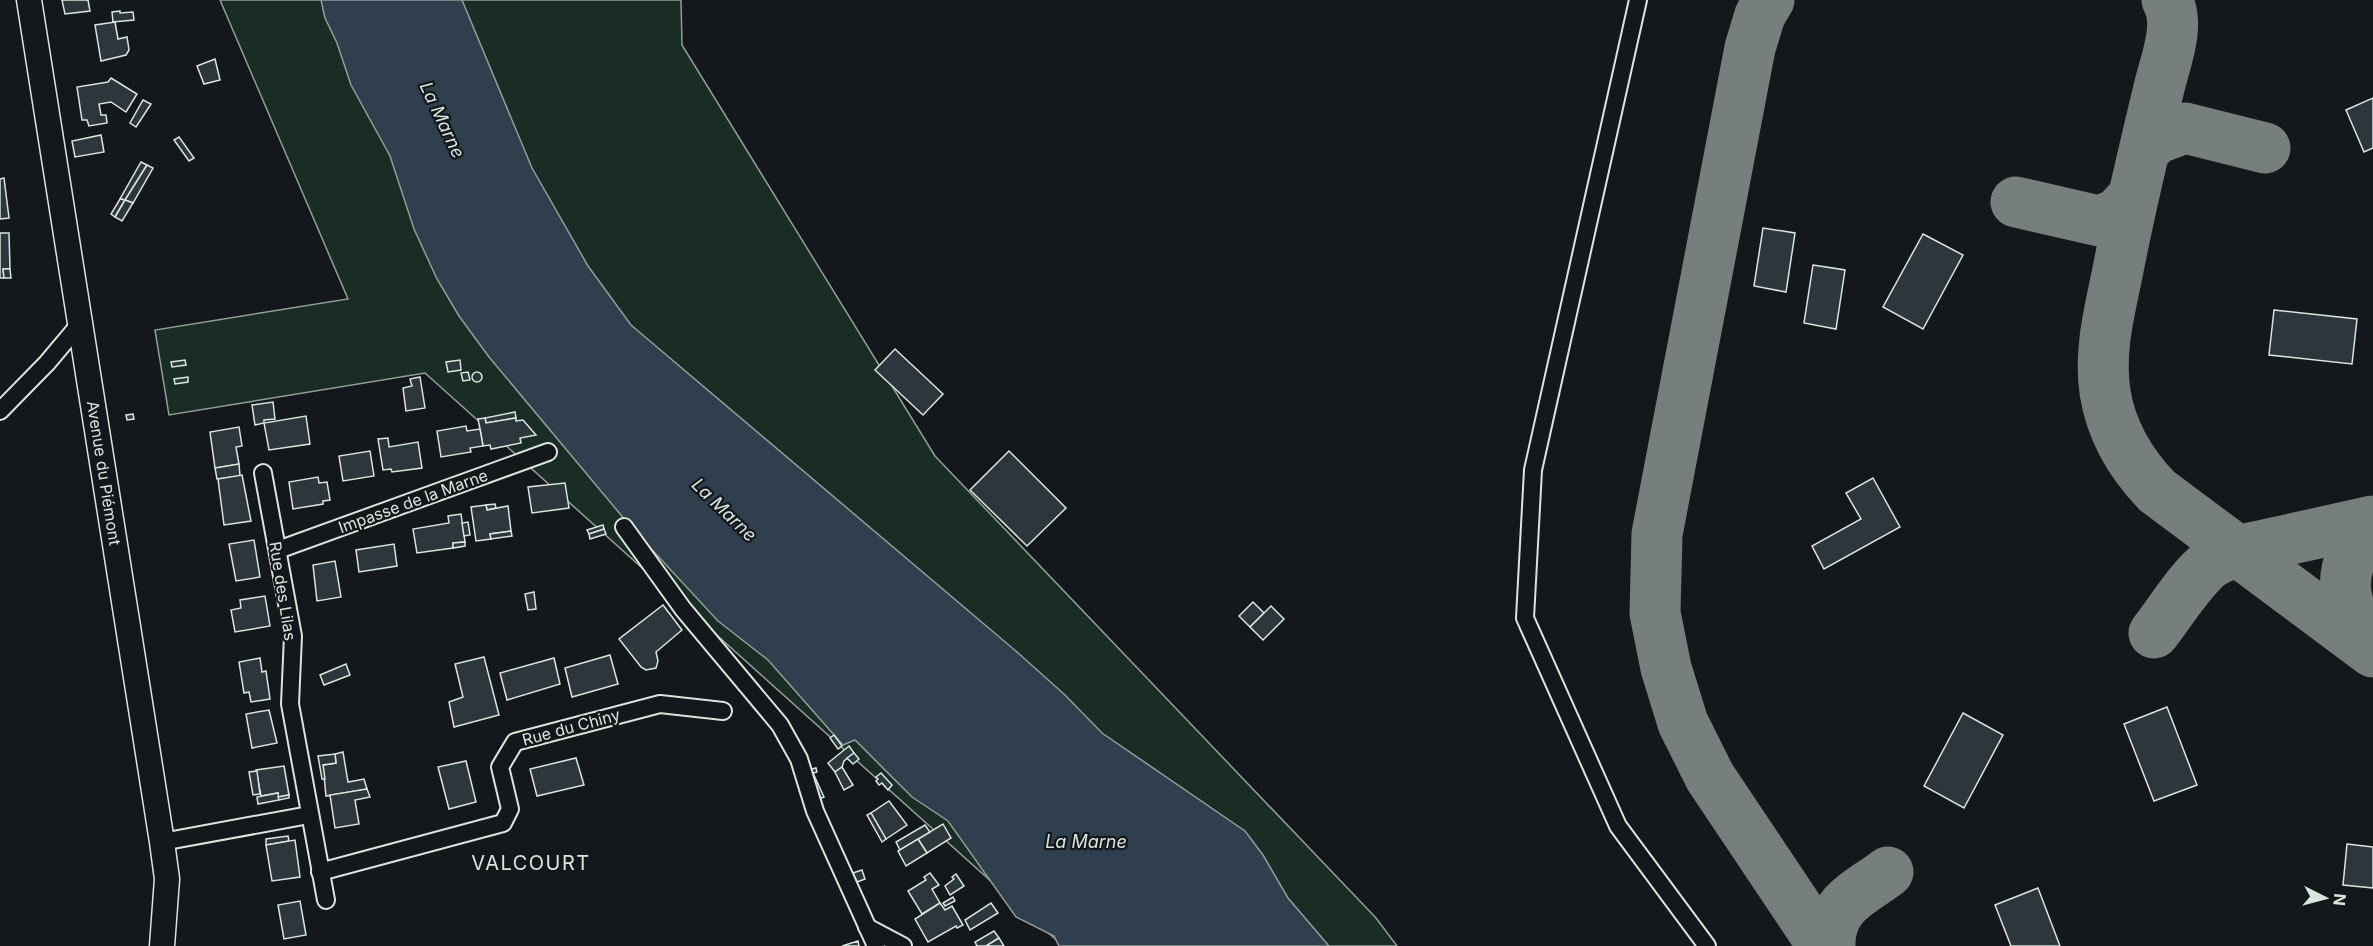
<svg xmlns="http://www.w3.org/2000/svg" width="2373" height="946" font-family="Inter,sans-serif">
<style>
.green{fill:#1a2d24;stroke:#939e99;stroke-width:1.5}
.water{fill:#2f3f4d;stroke:#939e99;stroke-width:1.5}
.lines{fill:none;stroke-linecap:round;stroke-linejoin:round}
.taxiway{stroke:#767f7c;stroke-width:51}
.building{fill:#2c363c;stroke:#d8e6dc;stroke-width:1.5}
.street-casing{stroke:#d8e6dc;stroke-width:20}
.secondary-casing{stroke:#d8e6dc;stroke-width:27}
.street{stroke:#14181c;stroke-width:16}
.secondary{stroke:#14181c;stroke-width:24}
.labels{text-anchor:middle;stroke-width:4.5;stroke-linejoin:round;paint-order:stroke}
.street-label{font-size:16px;fill:#d8e6dc;stroke:#14181c}
.water-label{font-size:18px;font-style:italic;fill:#d8e6dc;stroke:#14181c}
.quarter-label{font-size:20px;letter-spacing:1.5px;fill:#d8e6dc;stroke:#14181c}
</style>
<rect width="100%" height="100%" fill="#14181c"/>
<!-- green -->
<polygon class="green" points="220,0 681,0 682,45 935,456 1376,918 1397,946 1063,946 425,373 169,415 155,330 348,299"/>
<!-- water -->
<polygon class="water" points="321,0 462,0 532,168 588,266 631,325 1017,652 1065,695 1102,733 1245,831 1263,855 1288,898 1329,946 1059,946 1054,936 1016,917 948,821 912,797 855,740 843,745 768,660 718,621 631,527 489,357 459,316 437,279 414,229 390,156 351,85 337,43 325,18"/>
<g class="lines">
<!-- taxiway -->
<g class="taxiway">
<polyline points="1769,0 1760,15 1750,48 1657,534 1655,613 1666,668 1683,723 1710,777 1823,946"/>
<path d="M 2167,0 C 2181,25 2165,62 2159,88 C 2144,150 2129,212 2117,275 C 2109,313 2099,352 2105,392 C 2111,430 2130,463 2157,491 L 2373,652"/>
<polyline points="2145,150 2156,139 2185,128 2265,148"/>
<polyline points="2016,202 2099,221 2117,214 2133,197"/>
<path d="M 2154,633 C 2169,614 2192,577 2211,563 C 2219,558 2228,555 2237,551 L 2373,521"/>
<path d="M 2373,650 C 2342,610 2331,566 2373,529"/>
<path d="M 1830,946 C 1829,904 1859,894 1888,872"/>
</g>
</g>
<!-- building -->
<g class="building">
<polygon points="62,0 88,0 90,11 65,14"/>
<polygon points="120,11 120,13 133,12 134,20 113,22 112,12"/>
<polygon points="115,22 118,39 127,37 129,50 126,55 101,61 95,25"/>
<polygon points="215,59 220,80 204,84 197,66"/>
<polygon points="111,78 137,94 126,112 111,102 99,104 101,115 106,115 107,123 89,126 87,120 82,120 77,87 108,82"/>
<polygon points="2373,98 2373,148 2364,152 2346,110"/>
<polygon points="143,100 151,104 136,127 130,123"/>
<polygon points="101,135 104,152 75,157 72,141"/>
<polygon points="179,137 194,158 189,161 174,140"/>
<polygon points="141,162 147,165 125,200 120,199"/>
<polygon points="147,165 153,168 133,203 125,200"/>
<polygon points="4,178 9,218 0,219 0,179"/>
<polygon points="120,199 125,200 115,217 111,214"/>
<polygon points="125,200 133,203 122,221 115,217"/>
<polygon points="1763,228 1795,233 1786,292 1754,286"/>
<polygon points="0,233 9,233 10,269 3,269 4,278 0,278"/>
<polygon points="1923,234 1963,255 1923,329 1883,307"/>
<polygon points="1813,265 1845,270 1836,329 1804,323"/>
<polygon points="3,269 10,269 11,278 4,278"/>
<polygon points="2274,310 2357,319 2352,364 2269,355"/>
<polygon points="895,349 943,394 923,415 875,370"/>
<polygon points="185,360 186,365 172,367 171,362"/>
<polygon points="460,360 461,370 448,372 446,362"/>
<polygon points="468,372 470,380 463,381 461,373"/>
<circle cx="477" cy="377" r="5"/>
<polygon points="188,377 188,382 175,384 174,379"/>
<polygon points="420,377 425,408 406,411 403,388 412,386 410,379"/>
<polygon points="273,402 275,419 264,420 264,423 255,425 252,405"/>
<polygon points="515,412 516,418 486,423 485,418"/>
<polygon points="133,414 134,419 127,420 126,415"/>
<polygon points="306,416 310,444 269,450 264,423"/>
<polygon points="485,418 486,423 516,418 516,421 523,420 536,435 520,438 521,443 491,449 490,445 483,446 480,429 478,419"/>
<polygon points="466,426 467,431 480,429 483,446 470,448 471,452 441,457 437,431"/>
<polygon points="239,427 242,446 236,447 239,464 215,468 210,432"/>
<polygon points="388,438 389,447 418,442 422,468 392,472 391,469 383,470 378,439"/>
<polygon points="370,451 374,476 343,481 339,456"/>
<polygon points="1009,451 1066,508 1027,546 970,490"/>
<polygon points="239,464 240,476 217,479 215,468"/>
<polygon points="242,475 251,521 224,525 218,479"/>
<polygon points="318,477 319,483 327,482 330,500 323,501 323,504 293,509 289,482"/>
<polygon points="1873,478 1900,527 1824,569 1812,546 1861,519 1846,493"/>
<polygon points="565,483 569,508 532,513 528,487"/>
<polygon points="495,504 496,508 487,510 486,505"/>
<polygon points="486,505 487,510 508,506 511,531 490,534 491,539 476,541 471,507"/>
<polygon points="461,514 465,542 453,543 453,548 417,553 413,529 449,523 448,516"/>
<polygon points="468,522 470,535 464,536 462,523"/>
<polygon points="603,525 604,529 589,534 587,530"/>
<polygon points="604,529 606,534 590,539 589,534"/>
<polygon points="511,531 512,536 491,539 490,534"/>
<polygon points="254,540 260,577 236,581 229,544"/>
<polygon points="465,542 465,546 453,548 453,543"/>
<polygon points="394,544 397,566 359,572 356,550"/>
<polygon points="335,561 341,597 317,601 313,565"/>
<polygon points="534,592 536,609 528,610 525,594"/>
<polygon points="265,596 270,626 235,632 231,610 241,608 240,600"/>
<polygon points="1253,602 1264,613 1250,627 1239,616"/>
<polygon points="663,605 682,630 656,652 658,661 656,668 646,670 641,667 619,639"/>
<polygon points="1271,606 1284,619 1263,640 1250,627"/>
<polygon points="610,655 618,684 572,697 565,668"/>
<polygon points="484,657 499,715 454,727 449,702 463,697 455,664"/>
<polygon points="260,658 262,672 266,671 270,699 251,702 249,692 244,693 239,662"/>
<polygon points="554,658 560,684 507,700 500,673"/>
<polygon points="346,664 350,675 324,685 320,675"/>
<polygon points="2167,707 2197,785 2154,801 2124,724"/>
<polygon points="269,710 277,743 252,748 246,714"/>
<polygon points="1963,713 2003,735 1964,808 1924,786"/>
<polygon points="834,735 842,746 838,749 830,738"/>
<polygon points="849,746 854,753 844,761 842,767 835,772 828,763"/>
<polygon points="343,752 348,782 364,779 367,789 326,796 323,765 336,763 335,754"/>
<polygon points="854,753 859,759 853,764 847,758"/>
<polygon points="335,754 336,763 323,765 325,779 322,779 318,756"/>
<polygon points="576,758 584,785 537,796 530,769"/>
<polygon points="466,761 476,802 449,809 438,767"/>
<polygon points="284,766 289,795 278,797 278,793 261,796 256,770"/>
<polygon points="842,767 853,785 844,790 835,772"/>
<polygon points="816,768 817,772 813,773 824,797 819,799 808,770"/>
<polygon points="257,771 260,794 253,795 249,772"/>
<polygon points="881,773 892,785 888,790 882,783 879,785 876,781 878,779 876,777"/>
<polygon points="367,789 370,797 355,800 359,824 335,828 330,795"/>
<polygon points="278,793 279,800 258,804 257,797"/>
<polygon points="289,795 289,798 279,800 278,797"/>
<polygon points="889,801 907,825 886,839 871,813"/>
<polygon points="871,813 886,839 882,842 867,815"/>
<polygon points="943,824 951,838 927,853 918,839"/>
<polygon points="925,825 930,832 900,850 896,842"/>
<polygon points="288,836 289,841 266,845 266,839"/>
<polygon points="918,839 927,853 906,866 898,851"/>
<polygon points="295,840 300,877 272,881 266,845"/>
<polygon points="2347,844 2373,847 2373,888 2343,885"/>
<polygon points="862,870 865,879 857,882 853,873"/>
<polygon points="930,873 939,885 932,889 940,903 922,914 908,891 926,880 924,877"/>
<polygon points="956,874 964,886 950,895 945,886 954,879 952,877"/>
<polygon points="2038,888 2060,946 2011,946 1995,905"/>
<polygon points="953,897 955,901 945,906 943,903"/>
<polygon points="300,901 306,935 284,939 278,905"/>
<polygon points="940,903 945,910 952,906 963,925 957,928 956,926 928,942 915,919"/>
<polygon points="991,903 998,913 970,930 965,920"/>
<polygon points="994,931 999,938 986,946 977,946 975,942"/>
<polygon points="999,938 1004,946 986,946"/>
<polygon points="858,941 859,946 842,946"/>
</g>
<g class="lines">
<defs>
<g id="street">
<polyline points="1638,0 1533,470 1525,618 1618,826 1707,946"/>
<polyline points="0,411 47,363 79,325"/>
<polyline points="263,473 293,636 290,704 326,900"/>
<polyline points="624,527 683,609 780,725 799,759 815,811 876,946"/>
<polyline points="278,550 548,452"/>
<polyline points="162,842 309,815"/>
<polyline points="320,872 503,823 510,809 500,767 515,742 660,704 723,711"/>
<polyline points="867,927 903,946"/>
</g>
<polyline id="secondary" points="29,0 162,842 167,879 162,946"/>
</defs>
<!-- street casing -->
<use href="#street" class="street-casing"/>
<!-- secondary casing -->
<use href="#secondary" class="secondary-casing"/>
<!-- street -->
<use href="#street" class="street"/>
<!-- secondary -->
<use href="#secondary" class="secondary"/>
</g>
<g class="labels">
<!-- street labels -->
<g class="street-label">
<text transform="translate(104 473) rotate(81)" y="6">Avenue du Piémont</text>
<text transform="translate(413 501) rotate(-20)" y="6">Impasse de la Marne</text>
<text transform="translate(283 591) rotate(81)" y="6">Rue des Lilas</text>
<text transform="translate(571 727) rotate(-15)" y="6">Rue du Chiny</text>
</g>
<!-- water labels -->
<g class="water-label">
<text transform="translate(442 120) rotate(65)" y="6">La Marne</text>
<text transform="translate(724 510) rotate(44)" y="6">La Marne</text>
<text x="1086" y="848">La Marne</text>
</g>
<!-- quarter labels -->
<g class="quarter-label">
<text x="531" y="870">VALCOURT</text>
</g>
</g>
<!-- north arrow -->
<g transform="translate(2325 898) rotate(96)" stroke="#14181c" stroke-width="4.5" paint-order="stroke">
<path d="M0-4.5L10 22L0 15L-10 22Z" fill="#d8e6dc"/>
<text y="-9" font-size="16" font-weight="bold" text-anchor="middle" fill="#d8e6dc">N</text>
</g>
</svg>
